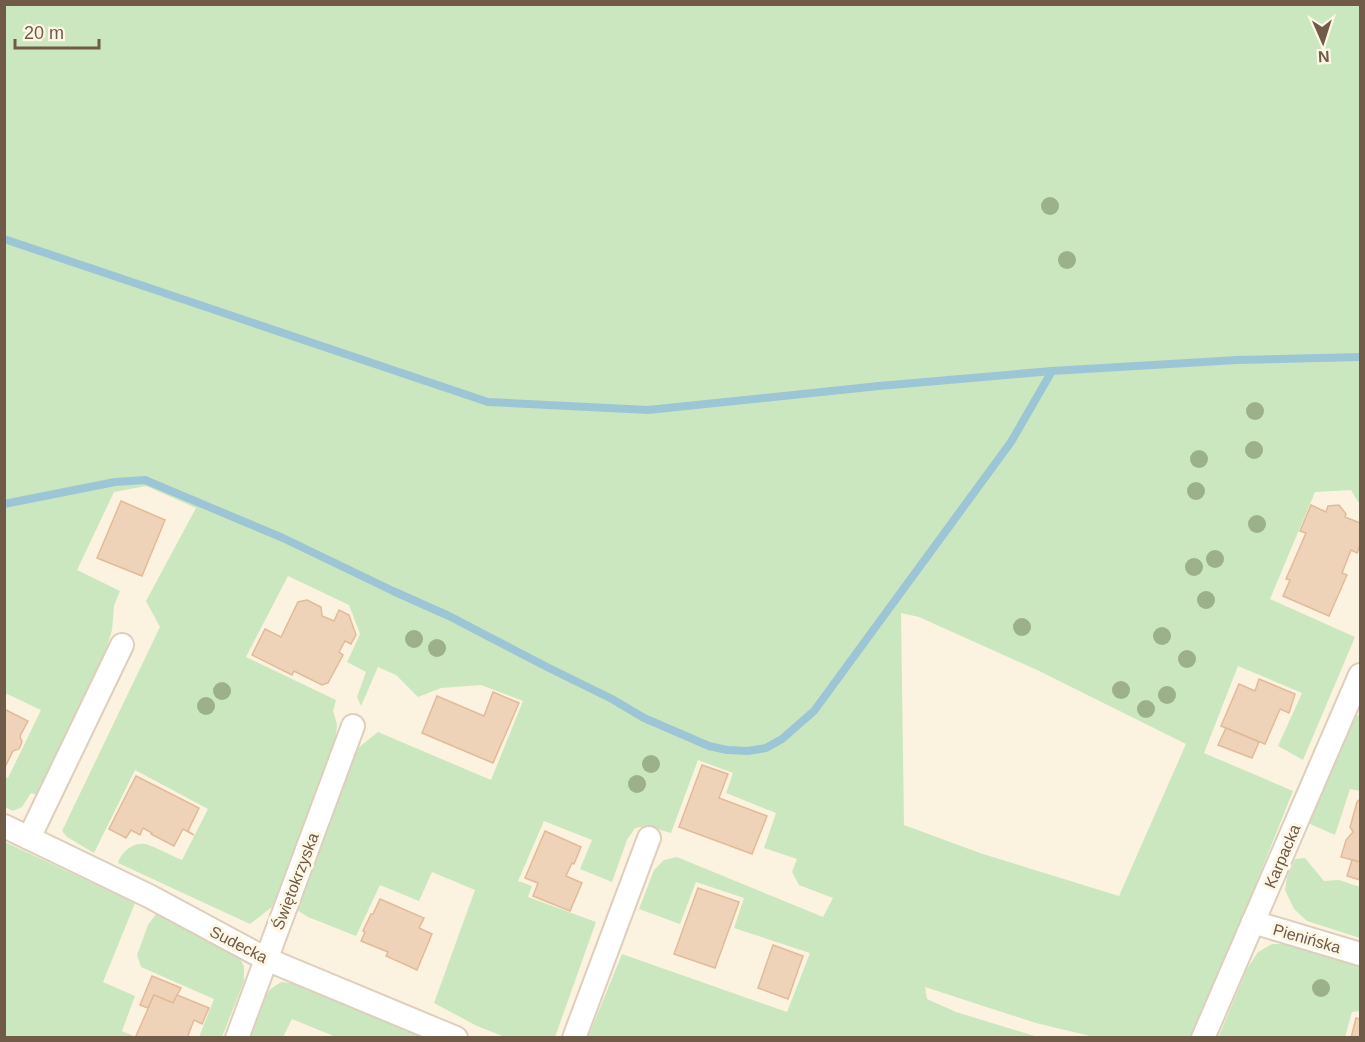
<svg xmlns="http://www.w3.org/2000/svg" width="1365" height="1042" font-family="Arial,sans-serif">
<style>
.green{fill:#cbe7bf;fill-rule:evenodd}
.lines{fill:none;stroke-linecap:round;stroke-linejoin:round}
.stream{stroke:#9cc6d5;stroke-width:8}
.building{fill:#efd3b8;stroke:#e1bb99;stroke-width:1.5}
.minor-casing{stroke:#decfbc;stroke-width:26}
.minor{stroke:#fff;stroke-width:22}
.tree{fill:#9cb189}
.labels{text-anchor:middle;stroke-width:6;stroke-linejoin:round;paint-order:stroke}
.street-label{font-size:16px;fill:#705a48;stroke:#fef7e5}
</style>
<rect width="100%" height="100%" fill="#fbf3df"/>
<!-- green -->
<g class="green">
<path d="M 5,5 L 1360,5 L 1360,505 L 1351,490 L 1315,492 L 1270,599 L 1355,637 L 1303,760 L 1278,746 L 1302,693 L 1238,666 L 1204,753 L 1293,791 L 1237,931 L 1191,1037 L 1094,1037 L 1036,1023 L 925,987 L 927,999 L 956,1012 L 1038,1037 L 588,1037 L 622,954 L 787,1012 L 810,953 L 734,928 L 744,898 L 696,882 L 680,924 L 639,909 L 654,870 L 664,860 L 677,857 L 823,917 L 833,898 L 799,885 L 792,872 L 797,859 L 764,848 L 776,813 L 726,793 L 733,773 L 698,760 L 671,833 L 647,826 L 635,828 L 627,840 L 612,882 L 580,869 L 592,840 L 544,821 L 518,881 L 532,886 L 528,897 L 596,922 L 555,1037 L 505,1037 L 477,1026 L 434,1003 L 475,890 L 432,872 L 419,901 L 380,885 L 356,936 L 308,917 L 297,910 L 358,748 L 378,732 L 491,780 L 523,701 L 481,685 L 441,688 L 418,697 L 396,675 L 378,667 L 361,706 L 357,697 L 366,672 L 347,662 L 360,634 L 349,605 L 288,576 L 246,657 L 336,700 L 333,711 L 337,724 L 335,749 L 272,907 L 250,924 L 118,863 C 121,852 133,842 145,844 C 154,846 172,856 182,860 L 208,809 L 135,770 L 94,853 L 67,837 L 62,831 L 160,627 L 146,601 L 196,508 L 146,486 L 114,492 L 77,570 L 120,591 L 114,606 L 112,630 L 99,672 L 41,796 L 31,793 L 22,807 L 13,811 L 5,807 L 4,777 L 8,778 L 41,710 L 5,693 ZM 901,613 L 919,617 L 1037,670 L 1186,744 L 1119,896 L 980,853 L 904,825 Z"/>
<polygon points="1357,715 1360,716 1360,791 1350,789 1335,835 1308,823 1344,741"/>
<polygon points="5,842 135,903 103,982 135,996 122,1031 136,1037 5,1037"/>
<polygon points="1305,858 1324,881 1339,880 1360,887 1360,938 1307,921 1294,909 1285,890 1287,877 1295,859"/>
<polygon points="156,914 237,954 244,966 244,981 222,1037 199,1037 214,999 141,967 137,955 148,925"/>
<polygon points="1272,944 1287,944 1360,965 1360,1011 1352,1012 1345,1037 1218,1038 1247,969 1258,952"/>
<path d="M 282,982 L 298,984 L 425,1037 L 336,1037 L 292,1019 L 283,1037 L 247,1038 C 255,1015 258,993 282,982 Z"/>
</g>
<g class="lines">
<!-- stream -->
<g class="stream">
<polyline points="4,239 488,402 648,410 879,386 1052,371 1237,360 1360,357"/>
<polyline points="4,504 115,482 145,480 283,538 393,591 449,616 547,667 612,699 644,718 709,746 727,750 748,751 766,748 782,739 814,711 1011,442 1052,371"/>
</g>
</g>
<!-- building -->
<g class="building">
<polygon points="121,501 165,520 142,576 97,558"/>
<polygon points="1311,505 1326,512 1328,506 1339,505 1346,514 1345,517 1360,523 1360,545 1357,553 1351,550 1342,573 1347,575 1329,616 1283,596 1290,580 1286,579 1306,533 1300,531"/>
<polygon points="307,600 321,607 322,616 334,621 339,610 349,615 356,635 351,644 345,641 339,652 343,655 328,683 322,685 294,671 292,675 252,655 265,629 281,637 298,602"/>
<polygon points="1259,679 1295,694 1289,713 1280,709 1265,744 1221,726 1239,684 1255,691"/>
<polygon points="493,692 519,703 493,763 422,733 437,696 484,716"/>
<polygon points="4,709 28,721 20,736 22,742 19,749 13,751 5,767"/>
<polygon points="1226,728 1259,742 1252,758 1218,745"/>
<polygon points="702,765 728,774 719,798 767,816 752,854 679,827"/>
<polygon points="136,776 199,808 188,831 194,835 183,829 174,846 151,834 152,833 143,828 140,835 131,830 126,838 109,829"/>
<polygon points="1360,799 1360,862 1341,857 1346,840 1353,832 1350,827 1351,824 1357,802"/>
<polygon points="545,831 581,847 574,864 572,863 566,876 582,883 570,911 533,896 538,883 525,878"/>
<polygon points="1352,860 1360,862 1360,880 1347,876"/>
<polygon points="698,888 739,902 715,968 674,954"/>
<polygon points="380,899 424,918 419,928 432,934 417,970 386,956 388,952 361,941 365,932 363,931 371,914 373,914"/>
<polygon points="773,945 803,956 788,999 758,988"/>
<polygon points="152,976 181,988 173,1003 154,995 148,1008 140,1005"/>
<polygon points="154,995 173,1003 177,995 209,1008 202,1024 194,1020 187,1038 140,1038 136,1036"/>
<polygon points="1356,1018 1360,1019 1360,1038 1351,1038"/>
</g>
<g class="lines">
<defs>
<g id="minor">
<polyline points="4,826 149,896 266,959 456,1038"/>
<polyline points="29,838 122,645"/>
<polyline points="1253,922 1360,954"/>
<polyline points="237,1038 353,726"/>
<polyline points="574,1038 649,838"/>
<polyline points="1203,1038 1360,675"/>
</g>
</defs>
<!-- minor casing -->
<use href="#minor" class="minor-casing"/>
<!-- minor -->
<use href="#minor" class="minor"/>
</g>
<!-- trees -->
<g class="tree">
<circle cx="1050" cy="206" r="9"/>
<circle cx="1067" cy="260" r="9"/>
<circle cx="1255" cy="411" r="9"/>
<circle cx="1254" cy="450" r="9"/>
<circle cx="1199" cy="459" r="9"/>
<circle cx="1196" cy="491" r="9"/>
<circle cx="1257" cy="524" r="9"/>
<circle cx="1215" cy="559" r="9"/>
<circle cx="1194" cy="567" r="9"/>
<circle cx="1206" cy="600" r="9"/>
<circle cx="1022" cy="627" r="9"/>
<circle cx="1162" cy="636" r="9"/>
<circle cx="414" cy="639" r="9"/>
<circle cx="437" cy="648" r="9"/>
<circle cx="1187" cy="659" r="9"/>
<circle cx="1121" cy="690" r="9"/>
<circle cx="222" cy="691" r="9"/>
<circle cx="1167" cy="695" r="9"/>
<circle cx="206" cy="706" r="9"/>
<circle cx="1146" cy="709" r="9"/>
<circle cx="651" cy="764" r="9"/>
<circle cx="637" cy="784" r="9"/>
<circle cx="1321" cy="988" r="9"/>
</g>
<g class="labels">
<!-- street labels -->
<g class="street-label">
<text transform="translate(1282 856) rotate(-67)" y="6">Karpacka</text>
<text transform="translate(295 881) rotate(-69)" y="6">Świętokrzyska</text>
<text transform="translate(1307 938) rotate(16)" y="6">Pienińska</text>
<text transform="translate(239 944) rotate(27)" y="6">Sudecka</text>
</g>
</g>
<!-- border -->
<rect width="1365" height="1042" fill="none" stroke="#705a48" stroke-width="12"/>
<!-- north arrow -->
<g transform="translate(1323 42) rotate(177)" stroke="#fef7e5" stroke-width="4.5" paint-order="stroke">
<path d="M0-4.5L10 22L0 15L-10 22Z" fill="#705a48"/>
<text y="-9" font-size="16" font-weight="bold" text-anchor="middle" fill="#705a48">N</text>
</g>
<!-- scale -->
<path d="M15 39v9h84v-9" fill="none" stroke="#705a48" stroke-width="3"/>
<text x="24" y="39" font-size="18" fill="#705a48" stroke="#fef7e5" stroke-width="4.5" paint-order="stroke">20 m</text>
</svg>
